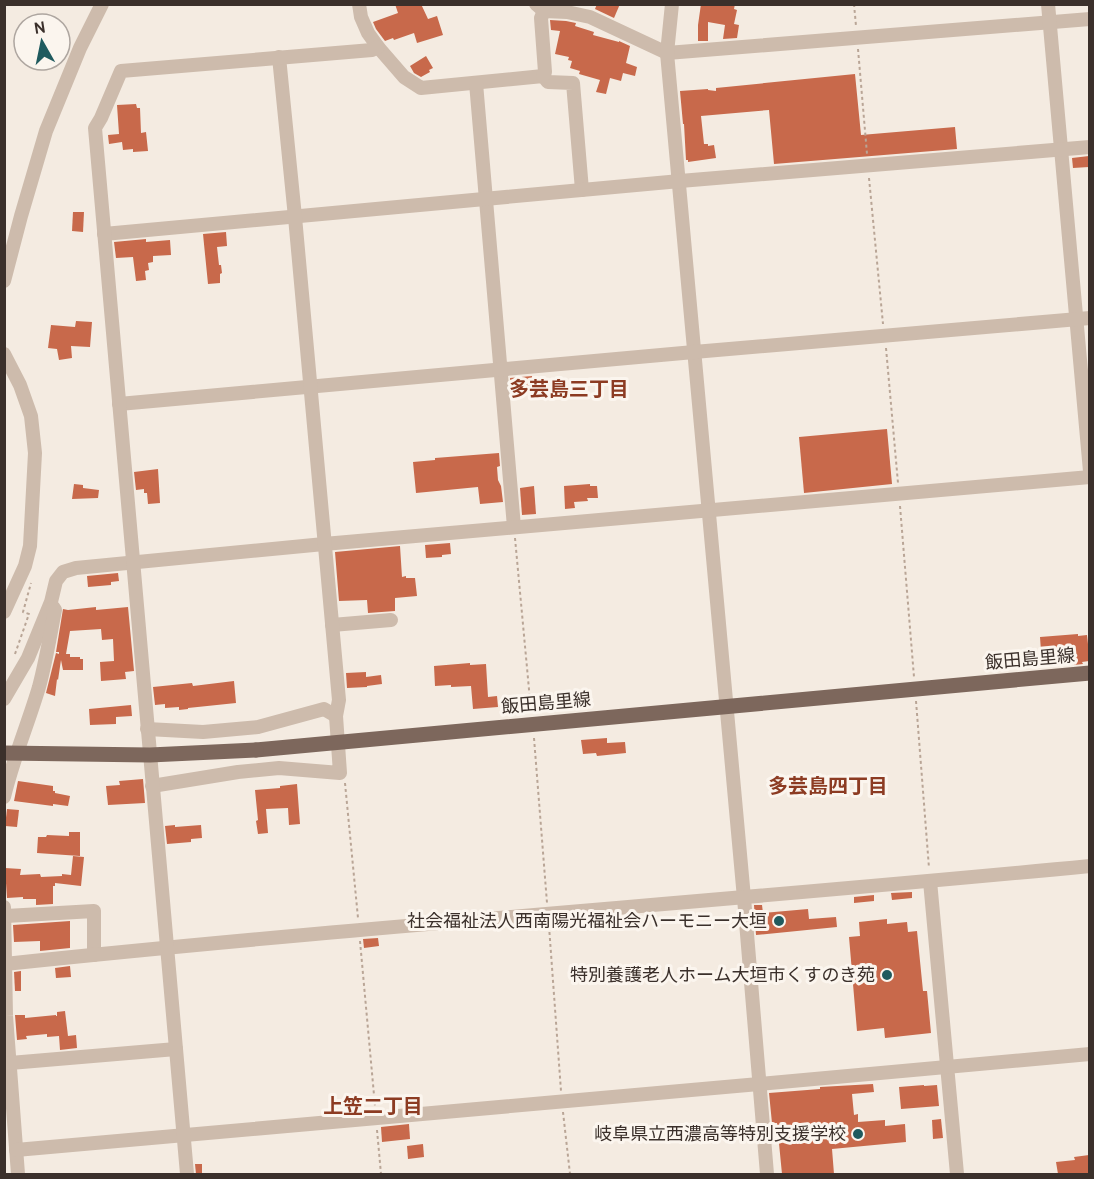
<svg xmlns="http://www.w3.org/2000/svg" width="1094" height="1179" font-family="Cabin,'Noto Sans JP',sans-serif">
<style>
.building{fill:#c8694b}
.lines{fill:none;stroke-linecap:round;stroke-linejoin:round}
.path{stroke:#b9a596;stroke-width:2;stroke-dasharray:3 3;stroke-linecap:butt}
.minor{stroke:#cdbbac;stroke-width:14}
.major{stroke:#7d675c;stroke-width:15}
.major-bridge{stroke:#7d675c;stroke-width:15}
.poi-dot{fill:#1f5a5e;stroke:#fbf5ee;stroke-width:2}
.labels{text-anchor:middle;stroke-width:6;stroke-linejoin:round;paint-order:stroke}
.street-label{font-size:18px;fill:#3b302b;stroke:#fbf5ee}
.poi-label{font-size:18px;fill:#3b302b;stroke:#fbf5ee;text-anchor:end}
.neighbourhood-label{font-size:20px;font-weight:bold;fill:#8c3b22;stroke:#fbf5ee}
</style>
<rect width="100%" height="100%" fill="#f4ebe1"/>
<!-- building -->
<g class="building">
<polygon points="395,4 421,4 428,19 437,16 443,35 417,43 414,33 394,40 393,38 385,41 376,29 373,22 398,13"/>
<polygon points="597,4 620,4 614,18 595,9"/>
<polygon points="701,4 735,4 734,9 737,10 734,24 739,25 737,38 723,39 725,25 708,22 708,41 698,41 698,25"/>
<polygon points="550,20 566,21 576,23 575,26 594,32 593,35 619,42 619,41 630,46 626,63 637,67 635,76 623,73 621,81 610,78 606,94 596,92 600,80 579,74 580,71 570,68 572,61 568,60 569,57 555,54 560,31 551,30"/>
<polygon points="426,56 433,68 429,70 430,72 421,77 414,73 410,66"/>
<polygon points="855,74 861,135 955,127 957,149 774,164 769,110 701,116 704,144 708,144 708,146 714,145 716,158 688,162 688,160 686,160 684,124 683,124 680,91 708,89 708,90 716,91 716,88"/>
<polygon points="136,104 137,108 140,108 141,133 146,132 148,151 133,152 133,149 123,150 122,142 109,144 108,135 119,134 117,105"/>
<polygon points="1089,156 1089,167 1073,168 1072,158"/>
<polygon points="73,212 84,212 83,232 72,231"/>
<polygon points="226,232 227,246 217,247 219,265 221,265 222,273 220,274 220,283 208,284 203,234"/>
<polygon points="146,239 146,242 170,240 171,255 153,256 153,262 148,263 149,270 145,271 146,280 136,281 133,257 116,258 114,242"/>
<polygon points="76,321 92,322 90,347 71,346 72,358 59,360 57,349 48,348 51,325 75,327"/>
<polygon points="532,376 533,389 511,390 510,378"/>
<polygon points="887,429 892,484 804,493 799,437"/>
<polygon points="499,453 500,466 497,467 498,480 501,486 503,502 480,504 478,487 416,493 413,462 435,460 435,458"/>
<polygon points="158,469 160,503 148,504 147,493 144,493 144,489 136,490 134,472"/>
<polygon points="74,484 83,485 83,488 99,490 98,498 72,499"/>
<polygon points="590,484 590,486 597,486 598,498 587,498 588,501 574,502 575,508 565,509 564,486"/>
<polygon points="534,486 536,514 522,515 520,488"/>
<polygon points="450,543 451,554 442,555 442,557 426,558 425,545"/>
<polygon points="400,546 402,577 406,576 406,578 415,578 417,596 395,598 395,611 368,613 367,600 339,601 335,552"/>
<polygon points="118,573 119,581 111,582 111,585 88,587 87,576"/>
<polygon points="96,607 96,610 128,607 134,671 125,672 126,679 101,681 100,662 114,661 113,639 102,640 101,629 70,631 66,654 70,654 70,657 80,657 80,659 83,659 83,670 63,670 61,660 58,680 57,679 55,696 46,693 56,653 59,654 59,652 56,652 63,609 68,610"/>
<polygon points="1078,634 1078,636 1087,635 1088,644 1089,644 1089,661 1082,662 1083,664 1074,665 1072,651 1049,652 1049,650 1041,651 1040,637"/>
<polygon points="470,663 470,665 486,664 488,697 497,696 498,707 473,709 471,686 451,687 451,685 435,686 434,666"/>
<polygon points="366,672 366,677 381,675 382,684 367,686 367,687 347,688 346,673"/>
<polygon points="234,681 236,703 188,708 188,709 179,710 179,707 165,708 165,704 155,705 153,687 192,683 193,686"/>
<polygon points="131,705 132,716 116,717 116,724 90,725 89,709"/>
<polygon points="607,738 607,743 625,742 626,753 597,756 596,753 583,754 581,740"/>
<polygon points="143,779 145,803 108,805 106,786 120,785 119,781"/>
<polygon points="18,781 53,786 53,791 55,791 55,793 70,796 68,806 53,804 53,806 14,801"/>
<polygon points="297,784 300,824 289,825 288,808 266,809 268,833 258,834 256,821 258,820 255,790 280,788 280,786"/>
<polygon points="7,809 19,810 17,827 5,826"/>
<polygon points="175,825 175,827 201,825 202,838 191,839 191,842 167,844 165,826"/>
<polygon points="69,832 80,832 80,856 37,853 38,837 46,837 47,835 69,836"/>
<polygon points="73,856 84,857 81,886 55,883 55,886 53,886 53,904 36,905 36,899 23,899 23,897 7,898 5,868 21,869 20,875 40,874 41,877 62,876 62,874 71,875"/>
<polygon points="912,892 912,898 892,900 891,893"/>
<polygon points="874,895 874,901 854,903 854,897"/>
<polygon points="754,905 762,905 763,913 808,909 809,919 836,917 837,927 756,935"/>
<polygon points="887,919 887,924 907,922 908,932 917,931 923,991 927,991 931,1033 885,1038 884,1028 857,1031 849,937 860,936 859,922"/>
<polygon points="70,921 70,948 40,951 40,941 14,942 13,925"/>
<polygon points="378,938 379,946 364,948 363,939"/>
<polygon points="70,966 71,977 56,978 55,968"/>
<polygon points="21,971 21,991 15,991 14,972"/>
<polygon points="65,1011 68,1036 76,1035 77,1048 60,1050 59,1036 47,1037 47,1034 26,1036 27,1039 17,1040 15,1015 25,1015 25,1018 56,1015 56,1016 57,1016 57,1012"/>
<polygon points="873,1084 874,1092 852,1094 854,1115 858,1114 858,1122 885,1120 885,1126 905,1124 906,1142 832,1149 834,1174 782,1174 777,1123 772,1123 769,1093 820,1089 820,1087"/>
<polygon points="924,1085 924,1086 937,1085 939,1106 901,1109 899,1087"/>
<polygon points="941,1119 943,1138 933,1139 932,1120"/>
<polygon points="409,1124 410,1139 382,1142 381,1127"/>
<polygon points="423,1144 424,1157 408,1159 407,1146"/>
<polygon points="1089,1155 1089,1174 1058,1174 1056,1162 1075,1160 1074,1157"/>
<polygon points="195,1164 202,1164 202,1174 196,1174"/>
</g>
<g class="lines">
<!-- path -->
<g class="path">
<polyline points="854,4 856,26"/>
<polyline points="858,49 867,154"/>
<polyline points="869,178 883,324"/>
<polyline points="886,348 898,483"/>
<polyline points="900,506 914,677"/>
<polyline points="515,538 531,711"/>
<polyline points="15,654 29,614 23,612 31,583"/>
<polyline points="916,701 929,868"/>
<polyline points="534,738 547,903"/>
<polyline points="345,783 358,918"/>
<polyline points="549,926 561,1091"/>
<polyline points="360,941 375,1106"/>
<polyline points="563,1112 570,1174"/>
<polyline points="377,1130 381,1174"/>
</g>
<!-- minor -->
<g class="minor">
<polyline points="359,4 361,17 368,33 378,47 404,77 421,88 543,76 548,82 573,83 582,190"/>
<polyline points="536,4 544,11 567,12 590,17 667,53 1090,19"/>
<polyline points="672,4 667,53 744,898 767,1174"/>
<polyline points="1048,4 1090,471"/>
<polyline points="543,76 545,72 541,18 544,11"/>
<polyline points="476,83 514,527"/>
<polyline points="104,234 680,181 1090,147"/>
<polyline points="4,281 21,216 46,131 80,48 102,4"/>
<polyline points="4,354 20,385 31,416 35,453 30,546 25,566 4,612"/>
<polyline points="119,404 694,352 1090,318"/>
<polyline points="332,625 391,620"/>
<polyline points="4,699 28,658 51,602 56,581 63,572 76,568 324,544 1090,477"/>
<polyline points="147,729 203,732 258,727 324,709 336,716"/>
<polyline points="152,786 238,772 279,768 340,773 336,716 339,700 295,217 279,57"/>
<path d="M 4,797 C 13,759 28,724 39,687 C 46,661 50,636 55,610 L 53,607"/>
<polyline points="930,881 957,1174"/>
<polyline points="4,907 6,1016 18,1174"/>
<polyline points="6,916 94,911 94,955"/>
<path d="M 5,964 C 366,926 728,901 1090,866"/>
<polyline points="10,1063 176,1049"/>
<polyline points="16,1150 759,1084 1090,1054"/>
<polyline points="187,1174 95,128 101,118 121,71 372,50 378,47"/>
</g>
<!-- major -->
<polyline class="major" points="256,750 1090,673"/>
<!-- major-bridge -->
<polyline class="major-bridge" points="4,753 150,755 256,750"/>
</g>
<!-- markers -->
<g class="poi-dot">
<circle cx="779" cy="921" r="6"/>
<circle cx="887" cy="975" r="6"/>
<circle cx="858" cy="1134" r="6"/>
</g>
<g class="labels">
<!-- street labels -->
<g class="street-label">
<text transform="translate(1030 659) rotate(-5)" y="6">飯田島里線</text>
<text transform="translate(546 703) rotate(-5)" y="6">飯田島里線</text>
</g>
<!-- poi labels -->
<g class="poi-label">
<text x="767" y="927">社会福祉法人西南陽光福祉会ハーモニー大垣</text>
<text x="875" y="981">特別養護老人ホーム大垣市くすのき苑</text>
<text x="846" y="1140">岐阜県立西濃高等特別支援学校</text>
</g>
<!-- neighbourhood labels -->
<g class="neighbourhood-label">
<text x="569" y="396">多芸島三丁目</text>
<text x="828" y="793">多芸島四丁目</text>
<text x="373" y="1113">上笠二丁目</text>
</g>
</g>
<!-- border -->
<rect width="1094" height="1179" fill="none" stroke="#3b302b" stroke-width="12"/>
<!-- north arrow -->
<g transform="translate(42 42) rotate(351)"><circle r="28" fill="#fbf5ee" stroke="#aea6a0" stroke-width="1.5"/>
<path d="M0-4.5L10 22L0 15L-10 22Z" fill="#1f5a5e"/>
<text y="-9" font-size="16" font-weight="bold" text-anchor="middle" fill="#3b302b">N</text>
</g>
</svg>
